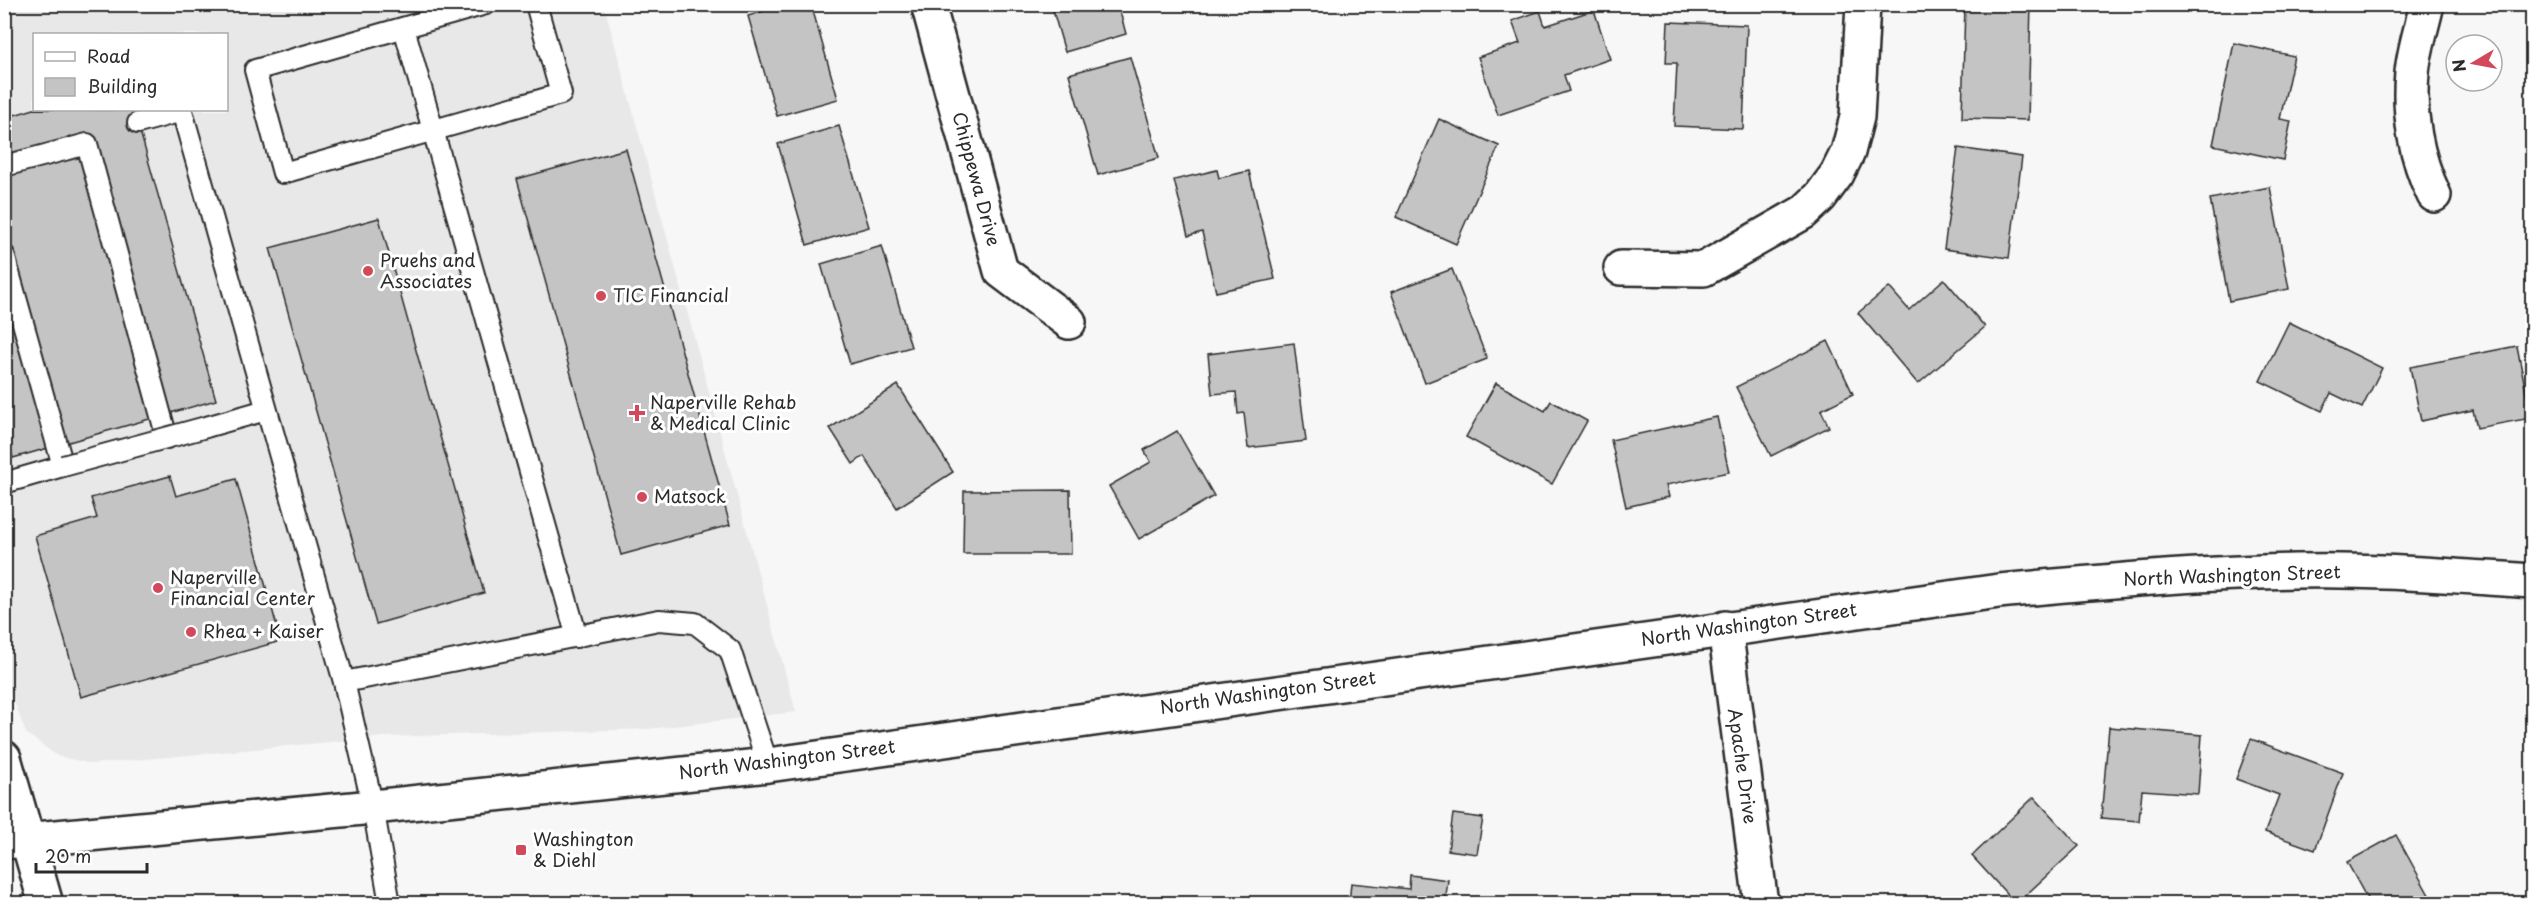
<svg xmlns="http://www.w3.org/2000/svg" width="2537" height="908" font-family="'Playpen Sans',sans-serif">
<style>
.built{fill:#e8e8e8;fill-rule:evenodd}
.building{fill:#c4c4c4;stroke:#2b2b2b;stroke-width:1.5}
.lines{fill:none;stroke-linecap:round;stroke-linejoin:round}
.service-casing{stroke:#2b2b2b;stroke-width:24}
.minor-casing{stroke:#2b2b2b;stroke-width:38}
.tertiary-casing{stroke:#2b2b2b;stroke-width:38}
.secondary-casing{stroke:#2b2b2b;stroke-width:38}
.service{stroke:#fff;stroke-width:20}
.minor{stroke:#fff;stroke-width:33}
.tertiary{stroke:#fff;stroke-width:33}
.secondary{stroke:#fff;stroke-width:33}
.service-bridge-casing{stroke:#2b2b2b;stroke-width:24;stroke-linecap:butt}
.service-bridge{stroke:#fff;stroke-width:20}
.poi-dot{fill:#d1495b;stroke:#fff;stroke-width:2}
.labels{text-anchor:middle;stroke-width:6;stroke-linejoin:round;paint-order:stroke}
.street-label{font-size:18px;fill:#2b2b2b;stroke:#fff}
.poi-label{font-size:18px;fill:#2b2b2b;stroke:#fff;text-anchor:start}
</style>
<rect width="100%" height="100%" fill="#f7f7f7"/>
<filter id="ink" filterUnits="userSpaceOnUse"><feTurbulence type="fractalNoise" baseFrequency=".0167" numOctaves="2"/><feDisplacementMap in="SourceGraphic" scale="12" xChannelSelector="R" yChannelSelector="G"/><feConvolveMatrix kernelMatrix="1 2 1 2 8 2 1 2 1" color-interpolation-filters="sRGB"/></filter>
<g filter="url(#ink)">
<!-- built -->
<path class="built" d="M 4,5 L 604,5 L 796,712 L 648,729 L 384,737 L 92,764 L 57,756 L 26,733 L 4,675 ZM 34,34 L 226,34 L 226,110 L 34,110 Z"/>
<!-- building -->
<g class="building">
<polygon points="787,4 811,4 838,99 777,116 748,16"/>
<polygon points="1051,4 1118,4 1126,34 1065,52"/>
<polygon points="1965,4 2031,4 2028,120 1962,118"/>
<polygon points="1594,10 1610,59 1564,75 1569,91 1498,115 1478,57 1520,43 1512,21 1540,11 1545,26"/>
<polygon points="1668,22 1747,25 1743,129 1674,126 1677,63 1666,63"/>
<polygon points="2234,43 2294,56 2280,119 2291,121 2283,160 2213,145"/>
<polygon points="1130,57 1159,158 1098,175 1069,74"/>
<polygon points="34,109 134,110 216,400 13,458 4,429 4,118"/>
<polygon points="1439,119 1499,146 1456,244 1396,217"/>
<polygon points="839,126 869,227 807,245 778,144"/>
<polygon points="1958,148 2022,157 2009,258 1944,249"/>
<polygon points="626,149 730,525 621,555 517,179"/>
<polygon points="1217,170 1219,178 1249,171 1275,279 1216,292 1202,232 1188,236 1174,180"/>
<polygon points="2270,187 2289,289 2229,301 2210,199"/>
<polygon points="379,218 484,593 376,624 270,248"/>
<polygon points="882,246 911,347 850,364 821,264"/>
<polygon points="1452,269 1487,359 1425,383 1391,292"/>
<polygon points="1944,279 1985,327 1918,384 1858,313 1889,287 1909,310"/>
<polygon points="2289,322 2382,368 2362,408 2331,393 2322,411 2260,381"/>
<polygon points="1828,341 1853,394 1821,410 1829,427 1771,456 1736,387"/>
<polygon points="1294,343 1306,441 1248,448 1244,413 1238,414 1236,392 1212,394 1208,354"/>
<polygon points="2517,346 2531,418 2477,428 2473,410 2421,421 2410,367"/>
<polygon points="1496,383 1545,411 1551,401 1587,421 1552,484 1466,437"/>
<polygon points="898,385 953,472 897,508 864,456 853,464 830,428"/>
<polygon points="1717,417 1729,472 1666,485 1669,497 1626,507 1611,440"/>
<polygon points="1177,431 1214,496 1139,539 1109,486 1151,462 1144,450"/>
<polygon points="170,476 176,496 236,479 281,641 81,697 35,536 97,518 91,498"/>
<polygon points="1070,490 1071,554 963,554 964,491"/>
<polygon points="2109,727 2202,735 2198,794 2142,790 2139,821 2101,818"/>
<polygon points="2251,739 2343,773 2315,850 2265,832 2279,795 2236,779"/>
<polygon points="2034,797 2079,846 2016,904 1972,856"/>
<polygon points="1453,814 1483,818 1477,854 1448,850"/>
<polygon points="2396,835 2434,904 2370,904 2347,862"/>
<polygon points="1410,875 1448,880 1445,904 1349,904 1351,883 1409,889"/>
</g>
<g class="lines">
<defs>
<g id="service">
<polyline points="486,4 255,70 283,173 561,94 536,4"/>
<polyline points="404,28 577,637"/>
<polyline points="138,123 182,111 344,682 373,807 390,904"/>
<polyline points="4,166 87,144 167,438"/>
<polyline points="4,255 63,466 4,483"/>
<polyline points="206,427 266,410"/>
<polyline points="344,682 659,620 695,623 730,650 768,765"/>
</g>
<g id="minor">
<polyline points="928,4 1001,271 1069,322"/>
<path d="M 2427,4 C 2422,27 2414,50 2412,73 C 2408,114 2416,158 2434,195"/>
<polyline points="1621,268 1704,269 1804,212 1820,197 1837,174 1848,152 1857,117 1863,4"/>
<polyline points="1725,628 1761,904"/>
</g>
<polyline id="tertiary" points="4,758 46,904"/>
<path id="secondary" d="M 4,842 L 373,807 L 768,765 L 1999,591 C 2098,582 2196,573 2295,571 C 2374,569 2454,576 2532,581"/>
</defs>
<!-- service casing -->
<use href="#service" class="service-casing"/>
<!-- minor casing -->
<use href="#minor" class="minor-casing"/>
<!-- tertiary casing -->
<use href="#tertiary" class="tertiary-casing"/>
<!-- secondary casing -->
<use href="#secondary" class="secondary-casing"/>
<!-- service -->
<use href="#service" class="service"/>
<!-- minor -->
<use href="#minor" class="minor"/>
<!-- tertiary -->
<use href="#tertiary" class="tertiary"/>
<!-- secondary -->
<use href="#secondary" class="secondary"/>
<defs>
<polyline id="service-bridge" points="63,466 206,427"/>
</defs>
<!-- service-bridge casing -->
<use href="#service-bridge" class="service-bridge-casing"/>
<!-- service-bridge -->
<use href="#service-bridge" class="service-bridge"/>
</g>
</g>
<!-- markers -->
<g class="poi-dot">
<circle cx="368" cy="271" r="6"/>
<circle cx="601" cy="296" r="6"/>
<path d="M634 404h6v6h6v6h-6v6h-6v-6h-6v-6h6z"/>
<circle cx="642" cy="497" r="6"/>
<circle cx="158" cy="588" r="6"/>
<circle cx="191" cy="632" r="6"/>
<rect x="515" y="844" width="12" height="12" rx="3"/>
</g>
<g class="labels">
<!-- street labels -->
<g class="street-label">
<text transform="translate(976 179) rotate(75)" y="6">Chippewa Drive</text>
<text transform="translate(2232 576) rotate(-2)" y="6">North Washington Street</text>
<text transform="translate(1749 625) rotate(-8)" y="6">North Washington Street</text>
<text transform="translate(1268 693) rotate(-8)" y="6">North Washington Street</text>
<text transform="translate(787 760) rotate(-7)" y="6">North Washington Street</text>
<text transform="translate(1742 766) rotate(82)" y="6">Apache Drive</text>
</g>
<!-- poi labels -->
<g class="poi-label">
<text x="380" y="267">Pruehs and<tspan x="380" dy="21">Associates</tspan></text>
<text x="613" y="302">TIC Financial</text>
<text x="650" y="409">Naperville Rehab<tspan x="650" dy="21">&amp; Medical Clinic</tspan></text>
<text x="654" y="503">Matsock</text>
<text x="170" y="584">Naperville<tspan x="170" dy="21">Financial Center</tspan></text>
<text x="203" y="638">Rhea + Kaiser</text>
<text x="533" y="846">Washington<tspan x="533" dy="21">&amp; Diehl</tspan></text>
</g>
</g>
<!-- margin -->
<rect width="2537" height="908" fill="none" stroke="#fff" stroke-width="24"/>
<rect x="12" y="12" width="2513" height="884" fill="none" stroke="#2b2b2b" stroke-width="2" filter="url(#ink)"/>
<!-- legend -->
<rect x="33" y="33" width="195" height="78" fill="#ffffff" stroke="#aaaaaa" stroke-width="1.5"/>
<rect x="45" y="52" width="30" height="9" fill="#ffffff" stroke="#aaaaaa" stroke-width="1.5"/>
<text x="87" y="63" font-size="18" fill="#2b2b2b">Road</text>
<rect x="45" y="78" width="30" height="18" fill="#c4c4c4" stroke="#aaaaaa" stroke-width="1.5"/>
<text x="87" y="93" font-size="18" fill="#2b2b2b">Building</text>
<!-- north arrow -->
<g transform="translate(2474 63) rotate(260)"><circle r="28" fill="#ffffff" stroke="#aaaaaa" stroke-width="1.5"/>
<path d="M0-4.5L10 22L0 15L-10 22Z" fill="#d1495b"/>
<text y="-9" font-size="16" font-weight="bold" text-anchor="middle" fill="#2b2b2b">N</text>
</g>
<!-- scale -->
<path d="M36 863v9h111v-9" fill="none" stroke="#2b2b2b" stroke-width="3"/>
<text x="45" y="863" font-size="18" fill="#2b2b2b" stroke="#ffffff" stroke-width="4.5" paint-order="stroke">20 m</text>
</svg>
